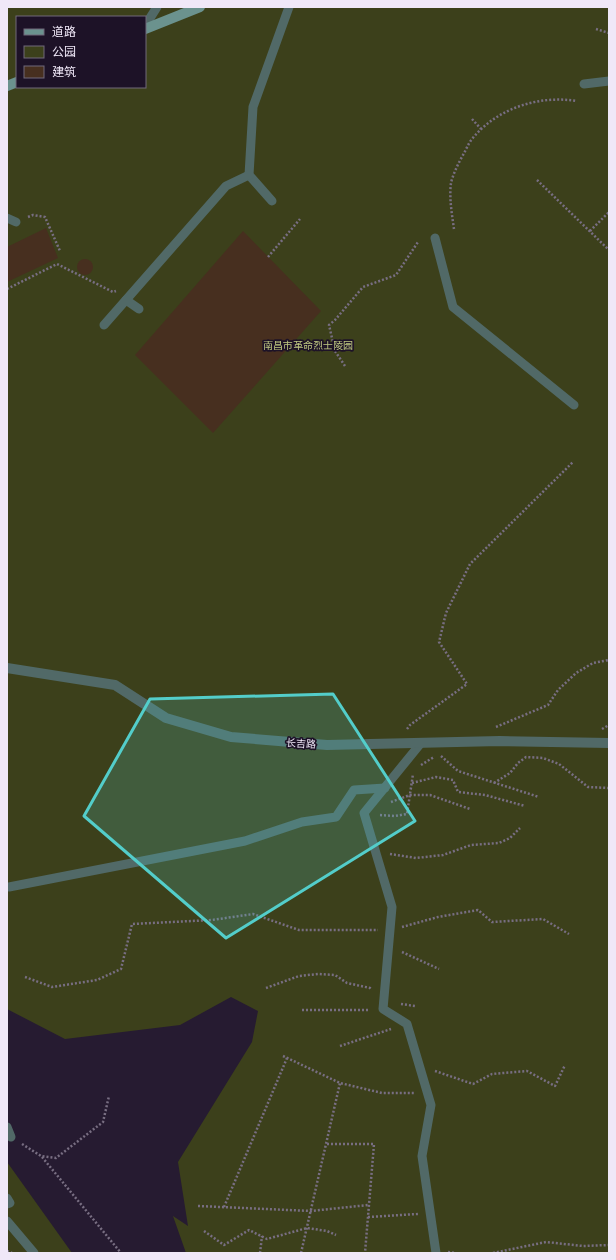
<svg xmlns="http://www.w3.org/2000/svg" width="616" height="1260" font-family="'Golos Text','Noto Sans SC',sans-serif">
<style>
.green{fill:#3c401b;fill-rule:evenodd}
.building{fill:#472f1f}
.lines{fill:none;stroke-linecap:round;stroke-linejoin:round}
.path{stroke:#786e82;stroke-width:2.5;stroke-dasharray:2 2;stroke-linecap:butt}
.lane{stroke:#516967;stroke-width:9}
.street{stroke:#516967;stroke-width:10}
.secondary{stroke:#6b928e;stroke-width:10}
.marked{fill:#53cdca;fill-opacity:0.2;stroke:#53cdca;stroke-width:3;stroke-linejoin:round}
.labels{text-anchor:middle;stroke-width:3.5;stroke-linejoin:round;paint-order:stroke}
.park-label{font-size:10px;fill:#c0c982;stroke:#1d1227}
.street-label{font-size:10px;fill:#f0e8f8;stroke:#1d1227}
</style>
<rect width="100%" height="100%" fill="#261b31"/>
<!-- green -->
<g class="green">
<path d="M 7,7 L 609,7 L 609,1253 L 186,1253 L 173,1216 L 188,1226 L 178,1162 L 252,1042 L 258,1011 L 231,997 L 180,1025 L 65,1039 L 7,1009 ZM 17,17 L 145,17 L 145,87 L 17,87 Z"/>
<polygon points="7,1162 72,1253 7,1253"/>
</g>
<!-- building -->
<g class="building">
<polygon points="46,228 58,258 7,282 7,247"/>
<polygon points="243,231 321,311 213,433 135,355"/>
<circle cx="85" cy="267" r="8"/>
</g>
<g class="lines">
<!-- path -->
<g class="path">
<polyline points="596,29 609,33"/>
<polyline points="472,119 481,129"/>
<polyline points="537,180 609,250"/>
<polyline points="28,217 33,215 45,217 60,251"/>
<path d="M 454,229 C 452,215 449,198 451,183 C 453,174 458,164 463,155 C 466,150 468,144 472,139 C 497,108 539,95 577,101"/>
<polyline points="590,231 609,212"/>
<polyline points="268,257 300,219"/>
<polyline points="7,289 57,264 113,292 116,291"/>
<polyline points="345,366 335,351 329,325 335,320 363,287 396,275 418,242"/>
<polyline points="496,727 548,705 558,690 576,673 593,663 609,660"/>
<polyline points="407,729 410,725 467,684 439,642 446,613 470,564 573,462"/>
<polyline points="602,729 609,725"/>
<polyline points="441,756 458,771 539,797"/>
<polyline points="421,765 434,757"/>
<polyline points="412,783 436,777 453,780 458,792 485,795 525,806"/>
<polyline points="494,783 510,773 518,763 526,757 543,758 559,764 588,787 609,788"/>
<polyline points="391,802 410,795 430,795 470,809"/>
<polyline points="380,815 395,816 407,814 413,774"/>
<polyline points="390,854 416,858 443,855 471,845 499,843 510,838 520,828"/>
<polyline points="402,927 438,917 478,910 492,922 543,919 569,934"/>
<polyline points="402,952 439,969"/>
<polyline points="25,977 52,987 97,980 121,969 132,924 212,920 253,914 299,930 378,930"/>
<polyline points="266,988 299,976 318,974 335,975 347,983 370,988 371,989"/>
<polyline points="401,1004 415,1006"/>
<polyline points="302,1010 370,1010"/>
<polyline points="340,1046 391,1029"/>
<polyline points="283,1056 340,1083 382,1093 415,1093"/>
<polyline points="435,1071 473,1084 492,1074 527,1071 555,1086 565,1065"/>
<polyline points="22,1144 41,1156 56,1158 103,1122 109,1096"/>
<polyline points="327,1144 374,1144 365,1253"/>
<polyline points="42,1157 121,1253"/>
<polyline points="198,1206 311,1211 368,1205"/>
<polyline points="224,1207 287,1058"/>
<polyline points="368,1217 418,1214"/>
<polyline points="204,1231 224,1245 249,1230 267,1239 307,1228 327,1231 336,1235"/>
<polyline points="7,1251 12,1253"/>
<polyline points="448,1252 455,1253"/>
<polyline points="260,1253 262,1236"/>
<polyline points="301,1253 340,1083"/>
<polyline points="493,1253 546,1242 583,1246 609,1245"/>
</g>
<!-- lane -->
<g class="lane">
<polyline points="145,26 157,7"/>
<polyline points="584,84 609,81"/>
<polyline points="272,201 249,175 253,107 289,7"/>
<polyline points="7,218 16,222"/>
<polyline points="435,238 453,307 574,405"/>
<polyline points="126,300 139,309"/>
<polyline points="104,325 226,186 249,175"/>
<polyline points="421,743 364,813 392,907 383,1009 407,1024 431,1105 422,1156 436,1253"/>
<polyline points="9,887 245,841 302,822 336,817 354,790 385,788"/>
<polyline points="7,1127 11,1137"/>
<polyline points="7,1198 10,1203 7,1204"/>
<polyline points="7,1221 34,1253"/>
</g>
<!-- street -->
<polyline class="street" points="7,668 115,685 166,718 231,737 327,745 500,741 609,743"/>
<!-- secondary -->
<g class="secondary">
<polyline points="145,29 200,7"/>
<polyline points="7,86 17,82"/>
</g>
</g>
<!-- marked area -->
<path class="marked" d="M 333,694 L 415,821 L 226,938 L 84,816 L 150,699 Z"/>
<g class="labels">
<!-- park labels -->
<g class="park-label">
<text x="308" y="349">南昌市革命烈士陵园</text>
</g>
<!-- street labels -->
<g class="street-label">
<text transform="translate(301 743) rotate(4)" y="4">长吉路</text>
</g>
</g>
<!-- border -->
<rect width="616" height="1260" fill="none" stroke="#f0e8f8" stroke-width="16"/>
<!-- legend -->
<rect x="16" y="16" width="130" height="72" fill="#1d1227" stroke="#71687b"/>
<rect x="24" y="29" width="20" height="6" fill="#6b928e" stroke="#71687b"/>
<text x="52" y="36" font-size="12" fill="#f0e8f8">道路</text>
<rect x="24" y="46" width="20" height="12" fill="#3c401b" stroke="#71687b"/>
<text x="52" y="56" font-size="12" fill="#f0e8f8">公园</text>
<rect x="24" y="66" width="20" height="12" fill="#472f1f" stroke="#71687b"/>
<text x="52" y="76" font-size="12" fill="#f0e8f8">建筑</text>
</svg>
